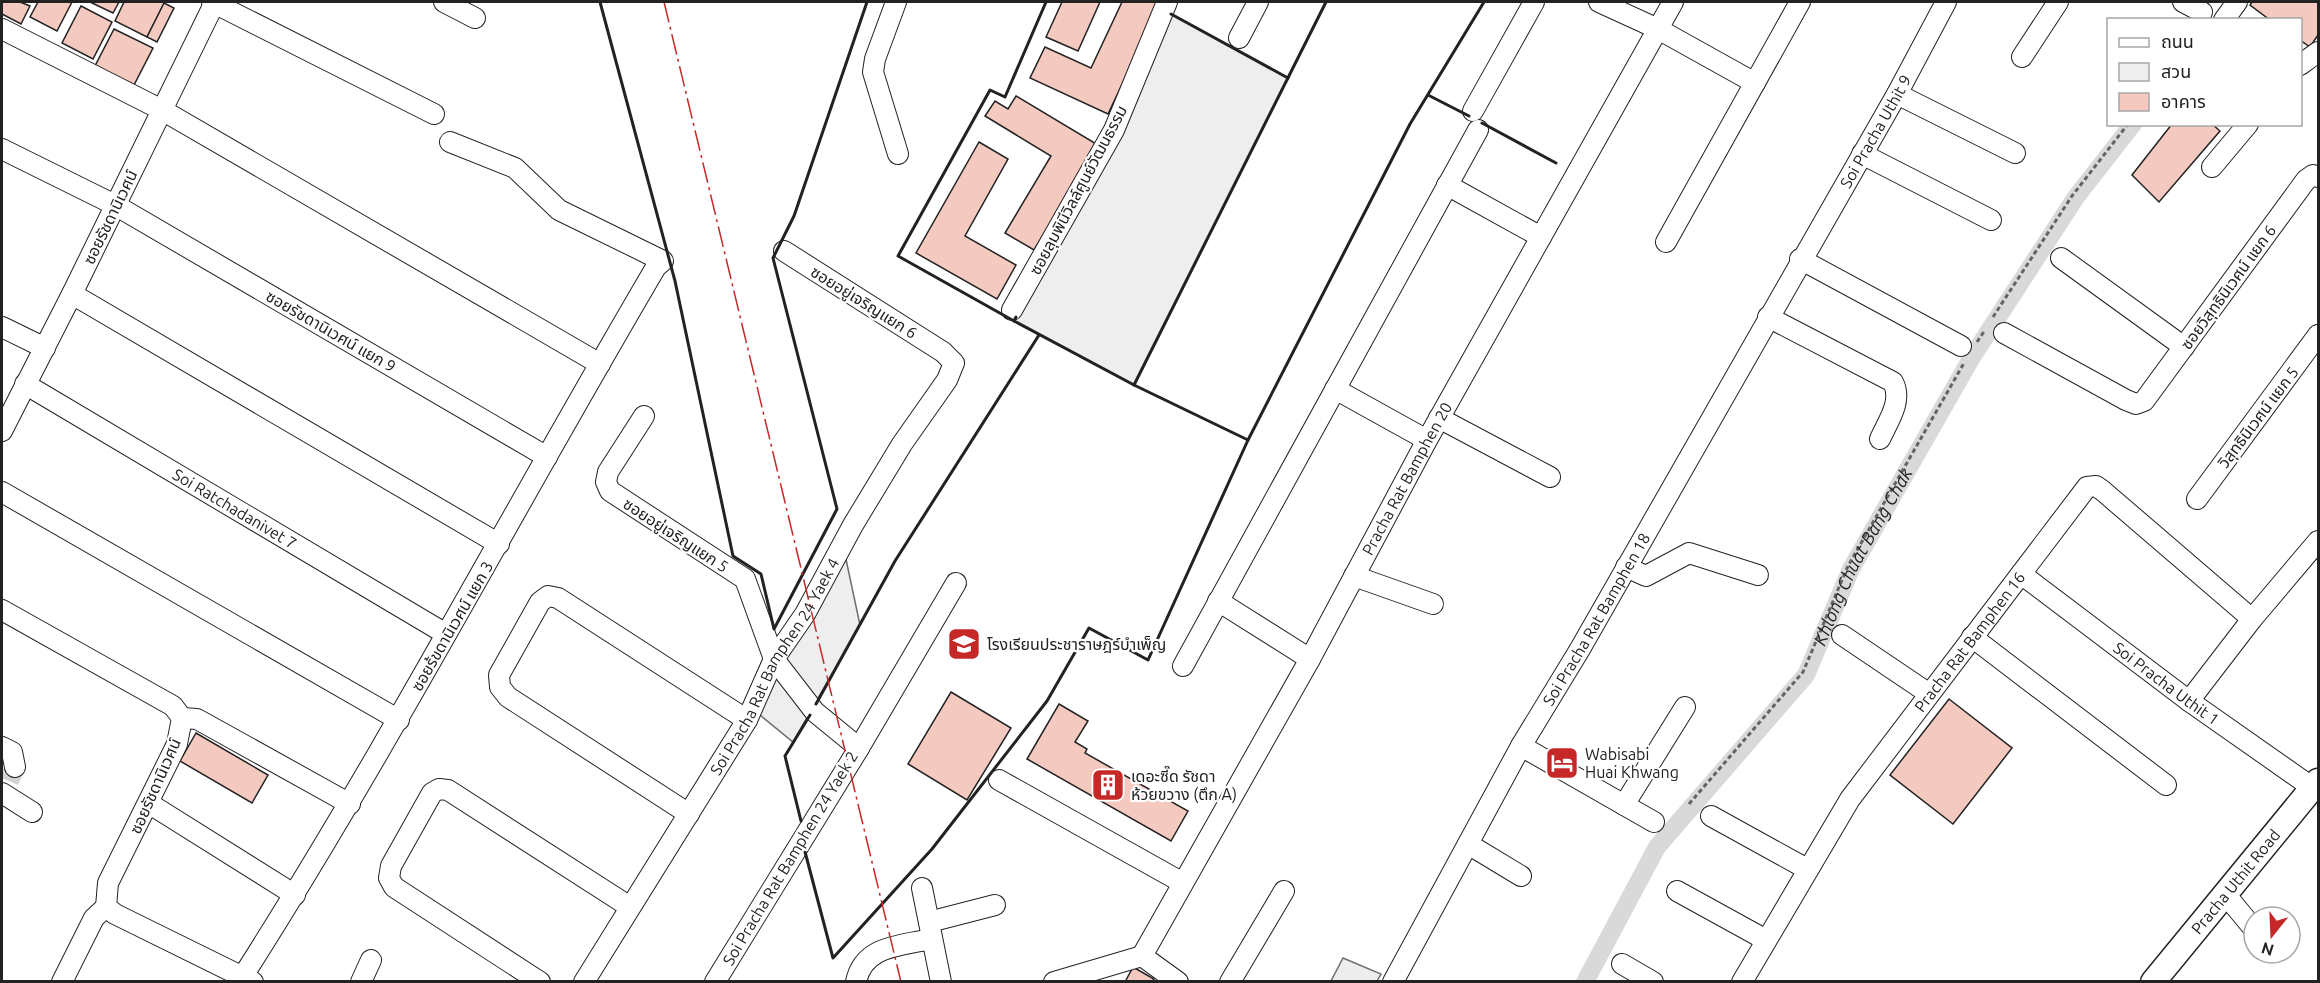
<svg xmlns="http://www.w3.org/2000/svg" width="2320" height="983" font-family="Ubuntu,'Noto Sans Thai',sans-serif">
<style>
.green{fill:#eee;stroke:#6f6f6f;stroke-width:1.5}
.parking{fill:#ededed;stroke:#6f6f6f;stroke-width:1.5}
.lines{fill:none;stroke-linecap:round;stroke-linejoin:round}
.canal{stroke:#d9d9d9;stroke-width:18}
.building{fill:#f3c9c0;stroke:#222;stroke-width:1.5}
.minor-tunnel{stroke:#d3d3d3;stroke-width:20;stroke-dasharray:20 10;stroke-linecap:butt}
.minor-casing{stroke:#222;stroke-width:22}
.major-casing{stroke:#222;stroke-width:27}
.path{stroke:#646464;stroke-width:3;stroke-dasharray:4.5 3;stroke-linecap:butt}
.minor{stroke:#fff;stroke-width:20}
.major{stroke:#fff;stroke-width:24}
.wall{stroke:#222;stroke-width:3}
.power{stroke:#c62828;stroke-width:1.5;stroke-dasharray:21 4.5 3 4.5;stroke-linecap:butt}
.labels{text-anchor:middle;stroke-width:4.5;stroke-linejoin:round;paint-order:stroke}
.street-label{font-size:16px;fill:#222;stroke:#fff}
.poi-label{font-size:16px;fill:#222;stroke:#fff;text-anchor:start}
.water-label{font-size:18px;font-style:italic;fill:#222;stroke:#fff}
</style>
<rect width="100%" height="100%" fill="#fff"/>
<!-- green -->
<g class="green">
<polygon points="1171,14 1288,78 1134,385 1014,321 1111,151"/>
<polygon points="844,550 860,625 793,742 755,711"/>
</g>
<!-- parking -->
<polygon class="parking" points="1343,958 1381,974 1377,981 1331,981"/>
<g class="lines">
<!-- canal -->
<path class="canal" id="s1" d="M 1585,982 L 1657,847 L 1806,675 L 1851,569 L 1972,357 L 2076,197 L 2133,124"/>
</g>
<!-- building -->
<g class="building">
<polygon points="2,2 20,2 30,6 21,24 2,14"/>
<polygon points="38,2 72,2 57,31 30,17"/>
<polygon points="90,2 119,2 113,13"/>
<polygon points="124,2 165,2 147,37 115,21"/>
<polygon points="1062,2 1100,2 1078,51 1046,37"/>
<polygon points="1122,2 1161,2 1108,114 1030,78 1045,47 1091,68"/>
<polygon points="2252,2 2318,2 2318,35 2310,47 2300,40 2300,20 2270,20 2250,5"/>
<polygon points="164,3 174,8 157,42 147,37"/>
<polygon points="81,6 112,22 93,59 62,43"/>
<polygon points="114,29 153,48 134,85 95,66"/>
<polygon points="1016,96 1098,145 1034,250 1005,233 1051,156 985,116 995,101 1008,109"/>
<polygon points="2172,124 2212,124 2220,131 2159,202 2132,175"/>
<polygon points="979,142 1008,159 965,236 1016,265 997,299 916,253"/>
<polygon points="951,692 1011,728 967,800 908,764"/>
<polygon points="1949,699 2012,748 1953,824 1890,775"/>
<polygon points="1059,704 1088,721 1075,742 1087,749 1085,753 1188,811 1171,841 1027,759"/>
<polygon points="196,733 268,775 252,803 180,761"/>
<polygon points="1133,967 1154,979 1152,982 1125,982"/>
</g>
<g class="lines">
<!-- minor-tunnel -->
<polyline class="minor-tunnel" points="9,781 15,767"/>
<defs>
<g id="minor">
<polyline points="212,2 434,114"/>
<polyline points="444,2 475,18"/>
<polyline points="896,2 875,59 873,72 898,154"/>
<polyline points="1599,2 1658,29 1755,83"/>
<polyline points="2183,2 2202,12"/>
<polyline points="2224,20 2237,2"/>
<polyline points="2,29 162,110 600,364"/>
<polyline points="1239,38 1258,2"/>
<polyline points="2022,57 2058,2"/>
<polyline points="2300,65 2318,52"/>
<polyline points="1897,94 2015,153"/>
<polyline points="1473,111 1534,2"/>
<polyline points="2,149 115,205 547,457"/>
<polyline points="1862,154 1991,220"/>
<polyline points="2212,167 2248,124"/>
<polyline points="1447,185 1541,237"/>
<polyline points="1666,242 1800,2"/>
<polyline points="2061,258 2184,347"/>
<polyline points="1800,259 1961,346"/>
<polyline points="72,294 499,544"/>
<polyline points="1012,310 1114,130 1167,2"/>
<path d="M 1768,317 L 1893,382 C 1903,401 1888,421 1880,439"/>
<polyline points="2,327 45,348"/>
<polyline points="2004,333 2126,400 2136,404 2144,401 2306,180 2313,175 2318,177"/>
<path id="s2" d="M 25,384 L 446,634"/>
<polyline points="1335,389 1427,440"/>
<polyline points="644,416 608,472 606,482 610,491 745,579 774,659 815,712 859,748 715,982"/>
<polyline points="1439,418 1550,477"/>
<polyline points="2,431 72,294 215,2"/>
<polyline points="2,492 399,720"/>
<polyline points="2197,499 2318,335"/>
<polyline points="1626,567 1646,576 1689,553 1758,575"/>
<path id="s3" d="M 2021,574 L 2189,701 L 2313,788"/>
<polyline points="1354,576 1433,604"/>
<polyline points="1218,601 1310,659"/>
<polyline points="2,610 173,706 182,718 177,744 108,883 106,907 115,914 253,982"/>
<polyline points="1842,635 1928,693"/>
<polyline points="1972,637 2166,785"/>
<polyline points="1183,666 1478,130"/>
<polyline points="2189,701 2252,619 2318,541"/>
<polyline points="182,718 197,719 350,804"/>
<polyline points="1521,746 1654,822"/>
<polyline points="2,747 12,752 15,767"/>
<polyline points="859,748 956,583"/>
<polyline points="999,780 1183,883"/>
<polyline points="2,793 32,812"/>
<polyline points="150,804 295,895"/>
<polyline points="1624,805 1685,707"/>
<polyline points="689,814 508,697 500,687 499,675 540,602 548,596 558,598 747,720"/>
<polyline points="1711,816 1807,869"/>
<polyline points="1468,844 1521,876"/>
<polyline points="922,888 941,982"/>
<polyline points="1677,891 1766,940"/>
<polyline points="2225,894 2254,929"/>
<polyline points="929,922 995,905"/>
<path id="s4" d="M 1142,956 L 1310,659 L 1427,440 L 1673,2"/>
<polyline points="1622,964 1653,982"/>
<path d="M 243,976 C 390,745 517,503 656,267 L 663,261 L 559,210 L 515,168 L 450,142"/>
<polyline points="62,982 94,918 106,907"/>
<polyline points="361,982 371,960"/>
<polyline points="540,982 394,887 389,878 391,866 432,793 439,789 448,790 630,907"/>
<path id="s5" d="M 584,982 L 747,720 L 774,659 L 805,614 L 853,525 L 902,444 L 947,380 L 954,363 L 943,352 L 784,251"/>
<path d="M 856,982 C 863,947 897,946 926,940"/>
<polyline points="1054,982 1142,956 1178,982"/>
<polyline points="1230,982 1284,891"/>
<path id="s6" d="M 1393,982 L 1521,746 L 1580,649 L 1897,94 L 1946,2"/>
<path id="s7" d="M 1742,982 L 1850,799 L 2087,487 L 2096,486 L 2103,491 L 2252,619"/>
</g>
<g id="major">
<path id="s8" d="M 2153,982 L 2318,781"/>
</g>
</defs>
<!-- minor casing -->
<use href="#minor" class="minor-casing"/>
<!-- major casing -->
<use href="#major" class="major-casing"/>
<!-- path -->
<g class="path">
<polyline points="1993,317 2072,196 2128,124"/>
<polyline points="1977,342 1985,330"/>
<polyline points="1689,804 1803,672 1848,566 1964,363"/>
</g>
<!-- minor -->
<use href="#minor" class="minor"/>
<!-- major -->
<use href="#major" class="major"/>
<!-- wall -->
<g class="wall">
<polyline points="600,2 675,281 733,556 761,574 774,629 837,509 773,258 794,216 867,2"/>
<polyline points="1326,2 1134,385 1248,440 1410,124 1484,2"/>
<polyline points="1171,14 1288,78"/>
<polyline points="1428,95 1469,116"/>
<polyline points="1482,123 1556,163"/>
<polyline points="1016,317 1014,321 898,256 990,90 1005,97 1046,2"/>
<polyline points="1014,321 1134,385"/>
<polyline points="816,704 895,561 1039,335"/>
<polyline points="801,821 785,756 810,715"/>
<polyline points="804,848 833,958 932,849 1047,701 1089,628 1148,660 1248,440"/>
</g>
<!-- power -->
<polyline class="power" points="664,2 901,982"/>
</g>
<!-- icons -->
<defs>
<symbol id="school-square" viewBox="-11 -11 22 22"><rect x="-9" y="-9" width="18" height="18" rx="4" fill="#c62828" stroke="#fff"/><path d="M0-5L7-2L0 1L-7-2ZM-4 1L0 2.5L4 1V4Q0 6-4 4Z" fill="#fff"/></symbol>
<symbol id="hotel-square" viewBox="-11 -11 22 22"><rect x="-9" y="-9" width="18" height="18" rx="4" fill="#c62828" stroke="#fff"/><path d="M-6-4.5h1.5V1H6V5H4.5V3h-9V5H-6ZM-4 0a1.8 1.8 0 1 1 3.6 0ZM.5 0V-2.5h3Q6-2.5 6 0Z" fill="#fff"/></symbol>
<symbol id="building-square" viewBox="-11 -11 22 22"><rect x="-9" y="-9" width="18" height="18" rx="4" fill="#c62828" stroke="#fff"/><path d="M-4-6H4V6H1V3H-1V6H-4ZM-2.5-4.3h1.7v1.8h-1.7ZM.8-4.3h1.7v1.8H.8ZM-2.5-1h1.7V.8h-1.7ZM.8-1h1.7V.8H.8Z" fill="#fff"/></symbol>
</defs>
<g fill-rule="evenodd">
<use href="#school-square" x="945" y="625" width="38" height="38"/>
<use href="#hotel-square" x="1543" y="744" width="38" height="38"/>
<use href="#building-square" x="1089" y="766" width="38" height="38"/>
</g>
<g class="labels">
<!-- street labels -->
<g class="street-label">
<text dy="6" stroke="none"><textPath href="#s6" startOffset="978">Soi Pracha Uthit 9</textPath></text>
<text transform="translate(1078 190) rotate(-62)" y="6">ซอยลุมพินีวิลล์ศูนย์วัฒนธรรม</text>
<text transform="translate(110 217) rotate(-64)" y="6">ซอยรัชดานิเวศน์</text>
<text transform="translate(2228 287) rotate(-54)" y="6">ซอยวิสุทธินิเวศน์ แยก 6</text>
<text transform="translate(864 302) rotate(32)" y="6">ซอยอยู่เจริญแยก 6</text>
<text transform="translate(331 331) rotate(30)" y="6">ซอยรัชดานิเวศน์ แยก 9</text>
<text transform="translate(2258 417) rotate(-53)" y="6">วิสุทธินิเวศน์ แยก 5</text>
<text dy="6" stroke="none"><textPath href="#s4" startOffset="546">Pracha Rat Bamphen 20</textPath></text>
<text dy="6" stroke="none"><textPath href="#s2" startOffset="244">Soi Ratchadanivet 7</textPath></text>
<text transform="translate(676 535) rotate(33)" y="6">ซอยอยู่เจริญแยก 5</text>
<text dy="6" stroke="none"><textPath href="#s6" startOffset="416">Soi Pracha Rat Bamphen 18</textPath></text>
<text transform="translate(452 626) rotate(-60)" y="6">ซอยร้ขดานิเวศน์ แยก 3</text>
<text dy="6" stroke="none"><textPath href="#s7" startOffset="410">Pracha Rat Bamphen 16</textPath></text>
<text dy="6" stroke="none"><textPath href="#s5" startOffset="369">Soi Pracha Rat Bamphen 24 Yaek 4</textPath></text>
<text dy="6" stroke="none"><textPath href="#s3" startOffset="182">Soi Pracha Uthit 1</textPath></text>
<text transform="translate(155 786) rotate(-66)" y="6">ซอยรัชดานิเวศน์</text>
<text transform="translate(790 858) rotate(-59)" y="6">Soi Pracha Rat Bamphen 24 Yaek 2</text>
<text dy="6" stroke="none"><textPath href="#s8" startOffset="130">Pracha Uthit Road</textPath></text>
</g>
<!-- poi labels -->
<g class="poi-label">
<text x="987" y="650">โรงเรียนประชาราษฎร์บำเพ็ญ</text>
<text x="1585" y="760">Wabisabi<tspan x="1585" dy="18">Huai Khwang</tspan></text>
<text x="1131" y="782">เดอะซี๊ด รัชดา<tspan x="1131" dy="18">ห้วยขวาง (ตึก A)</tspan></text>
</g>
<!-- water labels -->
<g class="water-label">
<text dy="6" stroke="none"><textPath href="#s1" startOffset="512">Khlong Chuat Bang Chak</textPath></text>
</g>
</g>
<!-- border -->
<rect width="2320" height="983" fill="none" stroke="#222222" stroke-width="6"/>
<!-- legend -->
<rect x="2107" y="18" width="195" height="108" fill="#ffffff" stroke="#a7a7a7" stroke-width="1.5"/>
<rect x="2119" y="38" width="30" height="9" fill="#ffffff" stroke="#a7a7a7" stroke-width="1.5"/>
<text x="2161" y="48" font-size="18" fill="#222222">ถนน</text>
<rect x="2119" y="63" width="30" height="18" fill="#eeeeee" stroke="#a7a7a7" stroke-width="1.5"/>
<text x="2161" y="78" font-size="18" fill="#222222">สวน</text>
<rect x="2119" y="93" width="30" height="18" fill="#f3c9c0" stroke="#a7a7a7" stroke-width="1.5"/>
<text x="2161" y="108" font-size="18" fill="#222222">อาคาร</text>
<!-- north arrow -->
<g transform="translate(2272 935) rotate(198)"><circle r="28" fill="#ffffff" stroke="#a7a7a7" stroke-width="1.5"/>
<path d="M0-4.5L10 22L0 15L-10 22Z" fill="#c62828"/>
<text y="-9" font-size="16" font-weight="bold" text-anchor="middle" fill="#222222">N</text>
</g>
</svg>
